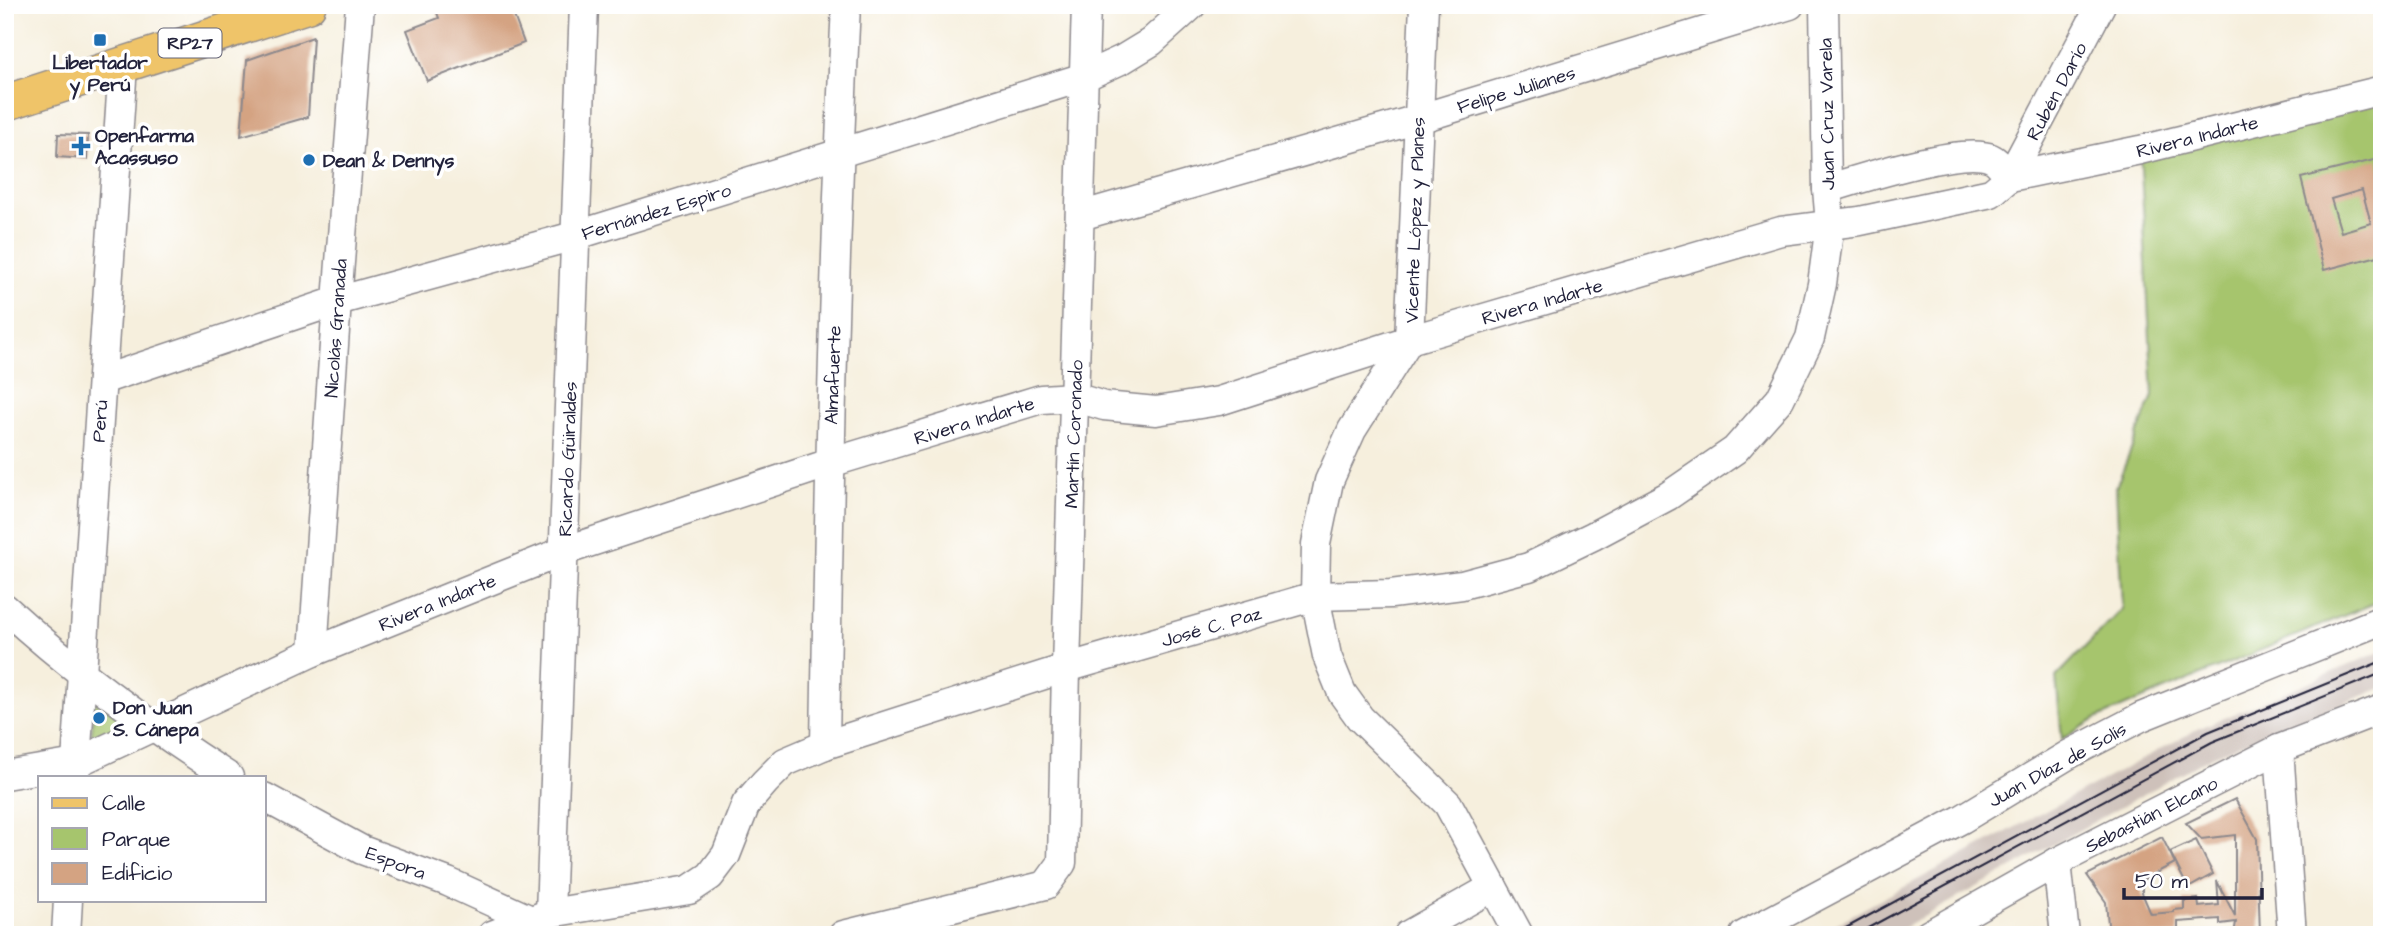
<svg xmlns="http://www.w3.org/2000/svg" width="2387" height="940" font-family="'Architects Daughter',sans-serif">
<style>
.industrial{fill:#cec1ba}
.green{fill:#a6c56d;stroke:#647454;stroke-width:2}
.building{fill:#d4a382;fill-rule:evenodd}
.lines{fill:none;stroke-linecap:round;stroke-linejoin:round}
.minor-casing{stroke:#8c888c;stroke-width:31}
.major-casing{stroke:#8c888c;stroke-width:38}
.minor{stroke:#fff;stroke-width:28}
.major{stroke:#efc469;stroke-width:35}
.tram{stroke:#22223b;stroke-width:2}
.poi-dot{fill:#1f6fb2;stroke:#fff;stroke-width:2.5}
.labels{text-anchor:middle;stroke-width:7;stroke-linejoin:round;paint-order:stroke}
.shield{fill:#fff;stroke:#646476;stroke-width:2}
.shield-label{font-size:18px;font-weight:bold;fill:#22223b}
.poi-label{font-size:19px;font-weight:bold;fill:#22223b;stroke:#fff;text-anchor:start}
.street-label{font-size:19px;fill:#22223b;stroke:#fff}
</style>
<rect width="100%" height="100%" fill="#fff"/>
<filter id="ink" filterUnits="userSpaceOnUse"><feTurbulence type="fractalNoise" baseFrequency=".0143" numOctaves="2"/><feDisplacementMap in="SourceGraphic" scale="14" xChannelSelector="R" yChannelSelector="G"/><feConvolveMatrix kernelMatrix="1 2 1 2 8 2 1 2 1" color-interpolation-filters="sRGB"/></filter>
<filter id="wash" filterUnits="userSpaceOnUse"><feTurbulence type="fractalNoise" baseFrequency=".00686" numOctaves="4" result="noise"/><feDisplacementMap in="SourceGraphic" scale="28" xChannelSelector="R" yChannelSelector="G"/><feGaussianBlur stdDeviation="1.57" result="paint"/><feColorMatrix in="noise" values="0 0 0 0 0 0 0 0 0 0 0 0 0 0 0 0 0 1.4 0 .05"/><feComposite in="paint" operator="in"/></filter>
<g filter="url(#wash)">
<rect width="100%" height="100%" fill="#f6efdd"/>
<!-- industrial -->
<polygon class="industrial" points="2382,651 2382,688 2216,754 1891,935 1815,935 2200,728"/>
<!-- green -->
<g class="green">
<polygon points="2382,95 2382,600 2135,702 2096,719 2062,739 2056,677 2122,609 2116,487 2153,396 2140,150"/>
<polygon points="95,697 130,721 91,739"/>
</g>
<g id="blocks">
<!-- building -->
<g class="building">
<polygon points="434,5 510,5 524,43 427,81 407,30 439,18"/>
<polygon points="313,37 308,117 241,136 247,60"/>
<polygon points="58,134 88,135 87,159 57,157"/>
<path d="M 2378,159 L 2382,175 L 2382,255 L 2324,270 L 2301,178 ZM 2362,190 L 2371,223 L 2341,232 L 2331,199 Z"/>
<polygon points="2235,799 2257,839 2260,935 2234,935 2236,922 2220,924 2220,919 2178,922 2178,935 2109,935 2106,902 2087,875 2162,837 2175,863 2142,880 2142,893 2151,914 2174,912 2174,910 2184,909 2184,901 2198,899 2199,907 2219,905 2217,881 2235,916 2235,835 2201,839 2186,823"/>
<polygon points="2196,840 2213,874 2188,888 2170,852"/>
</g>
</g>
</g>
<g filter="url(#ink)">
<use href="#blocks" fill-opacity="0" stroke="#8c888c" stroke-width="2"/>
<g class="lines">
<defs>
<g id="minor">
<polyline points="1424,5 1409,340 1352,430 1329,481 1316,544 1315,596 1327,656 1342,693 1360,718 1448,804 1519,935"/>
<polyline points="2010,177 2101,5"/>
<path d="M 1827,189 C 1859,179 1962,146 1991,158 C 1998,161 2005,171 2010,177"/>
<polyline points="1080,216 1418,119 1790,5"/>
<polyline points="102,380 337,301 574,236 1084,77 1123,59 1151,42 1192,5"/>
<path d="M 5,608 C 76,673 149,726 229,777"/>
<polyline points="313,652 337,301 360,5"/>
<path d="M 825,745 C 829,498 834,252 846,5"/>
<polyline points="2279,749 2292,935"/>
<polyline points="5,775 76,763 313,652 564,551 830,463 1041,399 1074,397 1104,406 1156,411 1219,401 1409,340 1781,231 1860,221 1991,193 2010,177 2140,150 2382,90"/>
<polyline points="75,777 123,65"/>
<polyline points="264,797 362,850 448,882 531,920"/>
<polyline points="2057,862 2065,935"/>
<polyline points="550,913 584,5"/>
<polyline points="66,935 68,900"/>
<polyline points="492,935 550,913 689,890 710,876 726,855 746,804 765,782 785,762 825,745 1066,668 1315,596 1391,594 1462,585 1529,567 1593,536 1668,496 1735,450 1780,399 1810,338 1822,284 1830,224 1827,189 1824,5"/>
<polyline points="843,935 1046,885 1062,863 1066,668 1086,5"/>
<polyline points="1408,935 1493,887"/>
<polyline points="1744,935 1962,819 2068,755 2141,717 2382,620"/>
<polyline points="1928,935 2057,862 2279,749 2382,709"/>
</g>
<polyline id="major" points="5,103 308,5"/>
</defs>
<!-- minor casing -->
<use href="#minor" class="minor-casing"/>
<!-- major casing -->
<use href="#major" class="major-casing"/>
<!-- minor -->
<use href="#minor" class="minor"/>
<!-- major -->
<use href="#major" class="major"/>
<!-- tram -->
<g class="tram">
<polyline points="1833,935 2208,732 2382,661"/>
<polyline points="1855,935 2212,742 2382,673"/>
</g>
</g>
</g>
<!-- markers -->
<g class="poi-dot">
<rect x="93" y="33" width="14" height="14" rx="3.5"/>
<path d="M77.5 135.5h7v7h7v7h-7v7h-7v-7h-7v-7h7z"/>
<circle cx="309" cy="160" r="7"/>
<circle cx="99" cy="718" r="7"/>
</g>
<g class="labels">
<!-- shield labels -->
<rect class="shield" x="158.5" y="28.5" width="63" height="29" rx="5"/>
<g class="shield-label">
<text x="190" y="49">RP27</text>
</g>
<!-- poi labels -->
<g class="poi-label">
<text x="100" y="69" text-anchor="middle">Libertador<tspan x="100" dy="22">y Perú</tspan></text>
<text x="95" y="142">Openfarma<tspan x="95" dy="22">Acassuso</tspan></text>
<text x="323" y="167">Dean &amp; Dennys</text>
<text x="113" y="714">Don Juan<tspan x="113" dy="22">S. Cánepa</tspan></text>
</g>
<!-- street labels -->
<g class="street-label">
<text transform="translate(1516 89) rotate(-17)" y="7">Felipe Julianes</text>
<text transform="translate(2056 91) rotate(-62)" y="7">Rubén Darío</text>
<text transform="translate(1826 114) rotate(-91)" y="7">Juan Cruz Varela</text>
<text transform="translate(2197 136) rotate(-14)" y="7">Rivera Indarte</text>
<text transform="translate(656 211) rotate(-17)" y="7">Fernández Espiro</text>
<text transform="translate(1414 220) rotate(-88)" y="7">Vicente López y Planes</text>
<text transform="translate(1542 301) rotate(-16)" y="7">Rivera Indarte</text>
<text transform="translate(335 328) rotate(-86)" y="7">Nicolás Granada</text>
<text transform="translate(832 375) rotate(-88)" y="7">Almafuerte</text>
<text transform="translate(974 420) rotate(-17)" y="7">Rivera Indarte</text>
<text transform="translate(99 421) rotate(-86)" y="7">Perú</text>
<text transform="translate(1073 434) rotate(-88)" y="7">Martín Coronado</text>
<text transform="translate(567 459) rotate(-88)" y="7">Ricardo Güiraldes</text>
<text transform="translate(437 602) rotate(-22)" y="7">Rivera Indarte</text>
<text transform="translate(1211 626) rotate(-16)" y="7">José C. Paz</text>
<text transform="translate(2057 764) rotate(-29)" y="7">Juan Díaz de Solís</text>
<text transform="translate(2151 814) rotate(-27)" y="7">Sebastián Elcano</text>
<text transform="translate(396 862) rotate(21)" y="7">Espora</text>
</g>
</g>
<!-- margin -->
<rect width="2387" height="940" fill="none" stroke="#fff" stroke-width="28"/>
<!-- legend -->
<rect x="38" y="776" width="228" height="126" fill="#ffffff" stroke="#a7a7b1" stroke-width="2"/>
<rect x="52" y="798" width="35" height="10" fill="#efc469" stroke="#a7a7b1" stroke-width="2"/>
<text x="102" y="810" font-size="21" fill="#22223b">Calle</text>
<rect x="52" y="828" width="35" height="21" fill="#a6c56d" stroke="#a7a7b1" stroke-width="2"/>
<text x="102" y="846" font-size="21" fill="#22223b">Parque</text>
<rect x="52" y="863" width="35" height="21" fill="#d4a382" stroke="#a7a7b1" stroke-width="2"/>
<text x="102" y="880" font-size="21" fill="#22223b">Edificio</text>
<!-- scale -->
<path d="M2124 888v10h138v-10" fill="none" stroke="#22223b" stroke-width="3.5"/>
<text x="2135" y="888" font-size="21" fill="#22223b" stroke="#ffffff" stroke-width="5" paint-order="stroke">50 m</text>
</svg>
